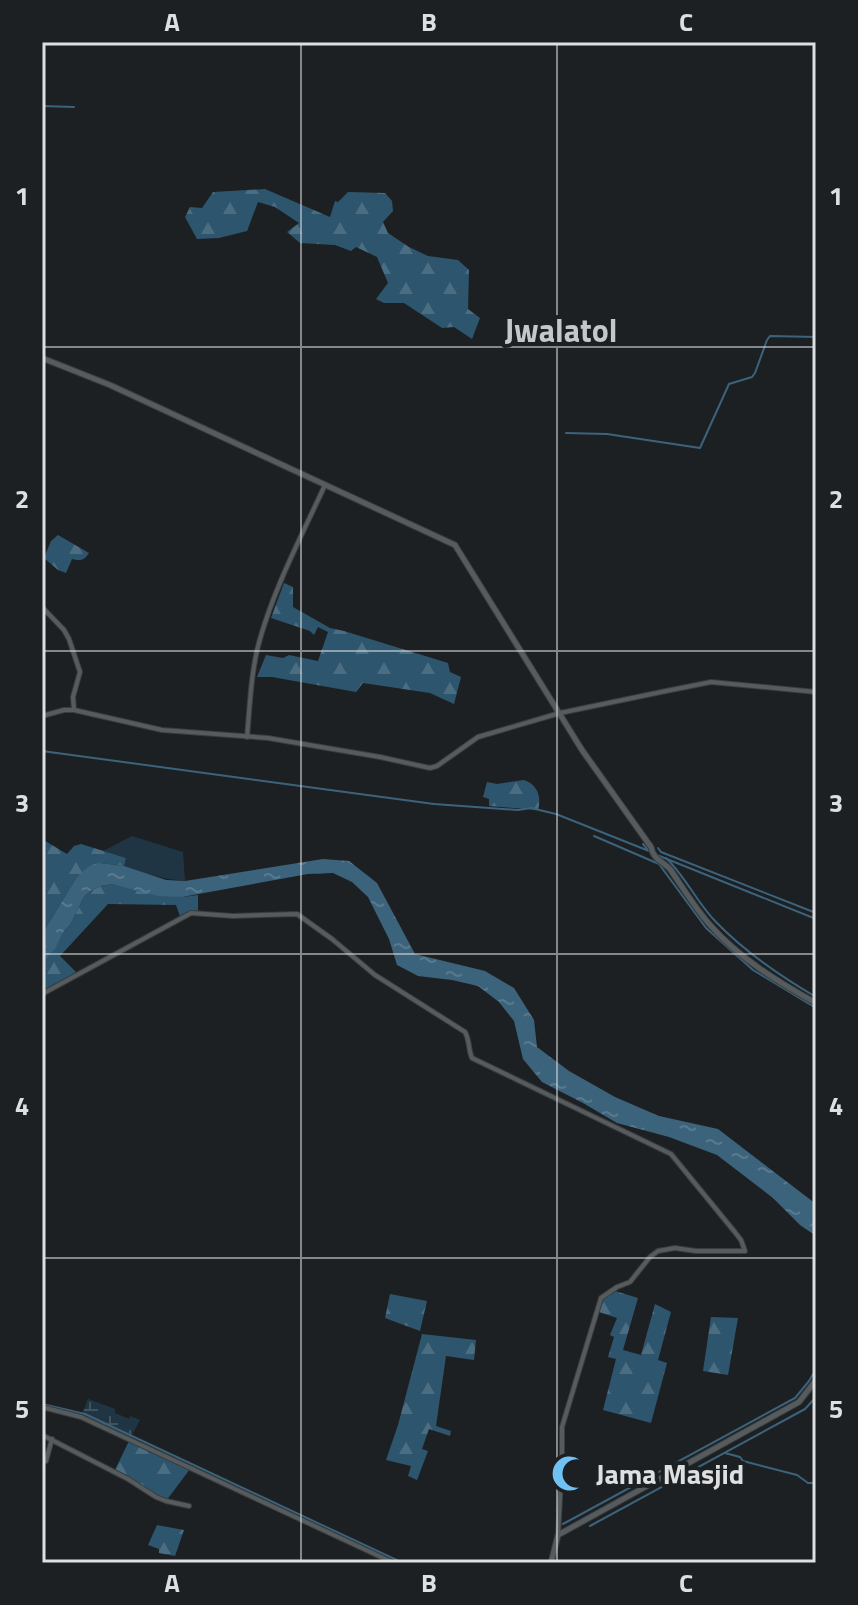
<svg xmlns="http://www.w3.org/2000/svg" width="858" height="1605" font-family="'Titillium Web',sans-serif">
<style>
.green{fill:#203543}
.forest{fill:url(#forest-firs)}
.wetland{fill:url(#wetland-marsh)}
.water{fill:url(#water-ripples)}
.lines{fill:none;stroke-linecap:round;stroke-linejoin:round}
.stream{stroke:#3c637c;stroke-width:2}
.minor-casing{stroke:#3a3d3f;stroke-width:6}
.tertiary-casing{stroke:#3a3d3f;stroke-width:7}
.minor{stroke:#565b5e;stroke-width:4}
.tertiary{stroke:#565b5e;stroke-width:5}
.grid{fill:none;stroke:#dddfe1;stroke-width:2;stroke-opacity:0.55}
.labels{text-anchor:middle;stroke-width:8;stroke-linejoin:round;paint-order:stroke}
.poi-label{font-size:28px;font-weight:bold;fill:#dddfe1;stroke:#1c2023;text-anchor:start}
.quarter-label{font-size:32px;font-weight:bold;fill:#c3c8cc;stroke:#1c2023}
.neatline{fill:none;stroke:#dddfe1;stroke-width:3}
.grid-label{font-size:26px;text-anchor:middle;font-weight:bold;fill:#dddfe1}
</style>
<defs>
<pattern id="forest-firs" width="22" height="20" patternUnits="userSpaceOnUse" patternTransform="scale(2)"><rect width="22" height="20" fill="#2d556d"/><path d="M5 1l3.5 6h-7zM16 11l3.5 6h-7z" fill="#4b6d82"/></pattern>
<pattern id="wetland-marsh" width="20" height="14" patternUnits="userSpaceOnUse" patternTransform="scale(2)"><rect width="20" height="14" fill="#203543"/><path d="M1 5h8M5 5V1M11 12h8M15 12V8" fill="none" stroke="#40525e"/></pattern>
<pattern id="water-ripples" width="26" height="14" patternUnits="userSpaceOnUse" patternTransform="scale(2)"><rect width="26" height="14" fill="#3c637c"/><path d="M2 4q2-2 4 0t4 0M15 11q2-2 4 0t4 0" fill="none" stroke="#58798e"/></pattern>
</defs>
<rect width="100%" height="100%" fill="#1c2023"/>
<!-- green -->
<path class="green" d="M 132,836 L 183,852 L 185,881 C 163,879 144,874 124,866 L 126,858 L 103,851 Z"/>
<!-- forest -->
<g class="forest">
<polygon points="265,189 330,217 335,201 338,202 348,192 385,193 392,201 393,211 383,222 388,233 409,247 428,256 458,260 469,270 468,309 480,318 472,339 454,327 442,328 404,303 384,303 376,299 388,283 377,257 356,247 351,251 335,245 300,243 287,232 299,223 275,207 258,202 247,231 219,238 197,239 185,217 190,207 202,208 213,192"/>
<path d="M 58,535 L 89,553 C 84,561 80,561 72,559 L 66,573 L 58,570 L 44,558 L 51,541 Z"/>
<polygon points="284,583 293,587 293,607 330,628 344,631 448,663 450,672 461,677 454,704 430,693 363,683 356,692 272,677 257,677 266,655 283,658 289,655 318,661 328,632 318,627 314,635 310,631 271,618"/>
<path d="M 524,780 C 537,784 542,797 538,810 L 489,806 L 489,799 L 483,797 L 487,782 L 497,784 Z"/>
<polygon points="42,839 67,854 74,846 81,844 126,858 124,866 100,863 75,880 42,934"/>
<polygon points="112,884 182,897 198,895 198,910 203,914 191,913 181,919 176,905 108,904 60,956 79,975 42,994 42,963 55,948 64,931 70,925 84,897 90,891 101,886"/>
<polygon points="612,1290 638,1298 623,1350 641,1355 655,1304 671,1312 658,1360 667,1363 651,1423 603,1410 616,1359 608,1357 614,1337 610,1335 617,1318 596,1311 601,1298"/>
<polygon points="390,1294 427,1301 420,1331 385,1318"/>
<polygon points="711,1317 738,1318 728,1375 703,1371"/>
<polygon points="422,1334 476,1340 474,1360 446,1356 436,1426 451,1431 450,1436 429,1429 422,1449 428,1451 417,1480 408,1476 411,1466 386,1460 398,1425"/>
<polygon points="129,1441 190,1469 166,1501 114,1472"/>
<polygon points="157,1525 184,1530 175,1556 159,1553 159,1549 148,1545"/>
</g>
<!-- wetland -->
<polygon class="wetland" points="88,1399 115,1409 115,1413 129,1419 130,1416 140,1420 129,1440 81,1417"/>
<!-- water -->
<polygon class="water" points="323,859 349,861 377,883 415,954 485,971 514,988 534,1020 537,1047 569,1071 615,1097 659,1116 718,1129 816,1204 816,1236 800,1225 773,1198 717,1155 669,1137 617,1123 583,1103 542,1082 523,1059 514,1021 499,1002 478,986 452,980 418,976 397,965 389,939 368,897 352,882 333,873 308,874 182,897 158,896 112,884 101,886 90,891 84,897 70,925 64,931 55,949 42,963 42,934 75,880 83,871 91,865 100,863 124,866 166,880 185,881"/>
<g class="lines">
<!-- stream -->
<g class="stream">
<polyline points="42,106 74,107"/>
<polyline points="566,433 607,434 700,448 729,384 752,377 755,373 767,340 770,336 816,337"/>
<polyline points="42,751 434,804 518,810 531,808 556,814 649,851"/>
<polyline points="594,836 659,864 706,928 753,970 816,1008"/>
<polyline points="643,844 648,850"/>
<polyline points="658,848 661,852 816,913"/>
<polyline points="657,855 816,919"/>
<path d="M 666,858 C 686,877 697,903 716,922 C 745,952 780,976 816,997"/>
<polyline points="42,1404 85,1414 403,1563"/>
<polyline points="725,1453 740,1457 743,1461 797,1475 808,1483 816,1483"/>
<polyline points="563,1524 795,1398 809,1381 816,1369"/>
<polyline points="590,1526 805,1409 816,1397"/>
</g>
<defs>
<g id="minor">
<polyline points="42,607 64,630 69,639 80,672 73,697 74,710"/>
<polyline points="42,716 64,710 74,710 162,730 268,738 380,757 430,768 437,766 478,737 560,713 666,691 711,682 816,692"/>
<path d="M 247,737 C 250,704 251,670 260,639 C 275,586 302,535 325,485"/>
<path d="M 42,994 L 191,913 L 233,916 L 297,914 L 332,939 L 375,975 L 465,1032 C 470,1041 468,1049 472,1058 L 671,1154 L 734,1231 L 741,1240 L 745,1251 L 696,1251 L 675,1248 L 658,1251 L 650,1257 L 630,1282 L 617,1287 L 601,1298 L 562,1427 L 562,1462 L 558,1535"/>
<polyline points="42,1407 81,1417 394,1563"/>
<polyline points="42,1435 128,1479 156,1497 166,1501 189,1506"/>
<polyline points="42,1462 46,1461 52,1439"/>
</g>
<g id="tertiary">
<path d="M 42,358 L 110,385 L 455,545 L 582,750 L 651,847 C 653,859 662,861 670,869 C 683,888 695,908 710,925 C 739,958 778,982 816,1003"/>
<polyline points="551,1563 558,1535 799,1402 816,1380"/>
</g>
</defs>
<!-- minor casing -->
<use href="#minor" class="minor-casing"/>
<!-- tertiary casing -->
<use href="#tertiary" class="tertiary-casing"/>
<!-- minor -->
<use href="#minor" class="minor"/>
<!-- tertiary -->
<use href="#tertiary" class="tertiary"/>
</g>
<!-- grid -->
<path class="grid" d="M 301,42 L 301,1563M 557,42 L 557,1563M 42,347 L 816,347M 42,651 L 816,651M 42,954 L 816,954M 42,1258 L 816,1258"/>
<!-- icons -->
<defs>
<symbol id="mosque-bare" viewBox="-9 -9 18 18"><path d="M3.5-4.9A6 6 0 1 0 3.5 4.9A5 5 0 1 1 3.5-4.9Z" fill="#70c2f4" stroke="#1c2023" stroke-width="2.5" paint-order="stroke"/></symbol>
</defs>
<g fill-rule="evenodd">
<use href="#mosque-bare" x="544" y="1448" width="51" height="51"/>
</g>
<g class="labels">
<!-- poi labels -->
<g class="poi-label">
<text x="596" y="1484">Jama Masjid</text>
</g>
<!-- quarter labels -->
<g class="quarter-label">
<text x="561" y="342">Jwalatol</text>
</g>
</g>
<!-- border -->
<rect width="858" height="1605" fill="none" stroke="#1c2023" stroke-width="88"/>
<rect x="44" y="44" width="770" height="1517" class="neatline"/>
<g class="grid-label">
<text x="172" y="31">A</text>
<text x="429" y="31">B</text>
<text x="686" y="31">C</text>
<text x="22" y="205">1</text>
<text x="836" y="205">1</text>
<text x="22" y="508">2</text>
<text x="836" y="508">2</text>
<text x="22" y="812">3</text>
<text x="836" y="812">3</text>
<text x="22" y="1115">4</text>
<text x="836" y="1115">4</text>
<text x="22" y="1418">5</text>
<text x="836" y="1418">5</text>
<text x="172" y="1592">A</text>
<text x="429" y="1592">B</text>
<text x="686" y="1592">C</text>
</g>
</svg>
